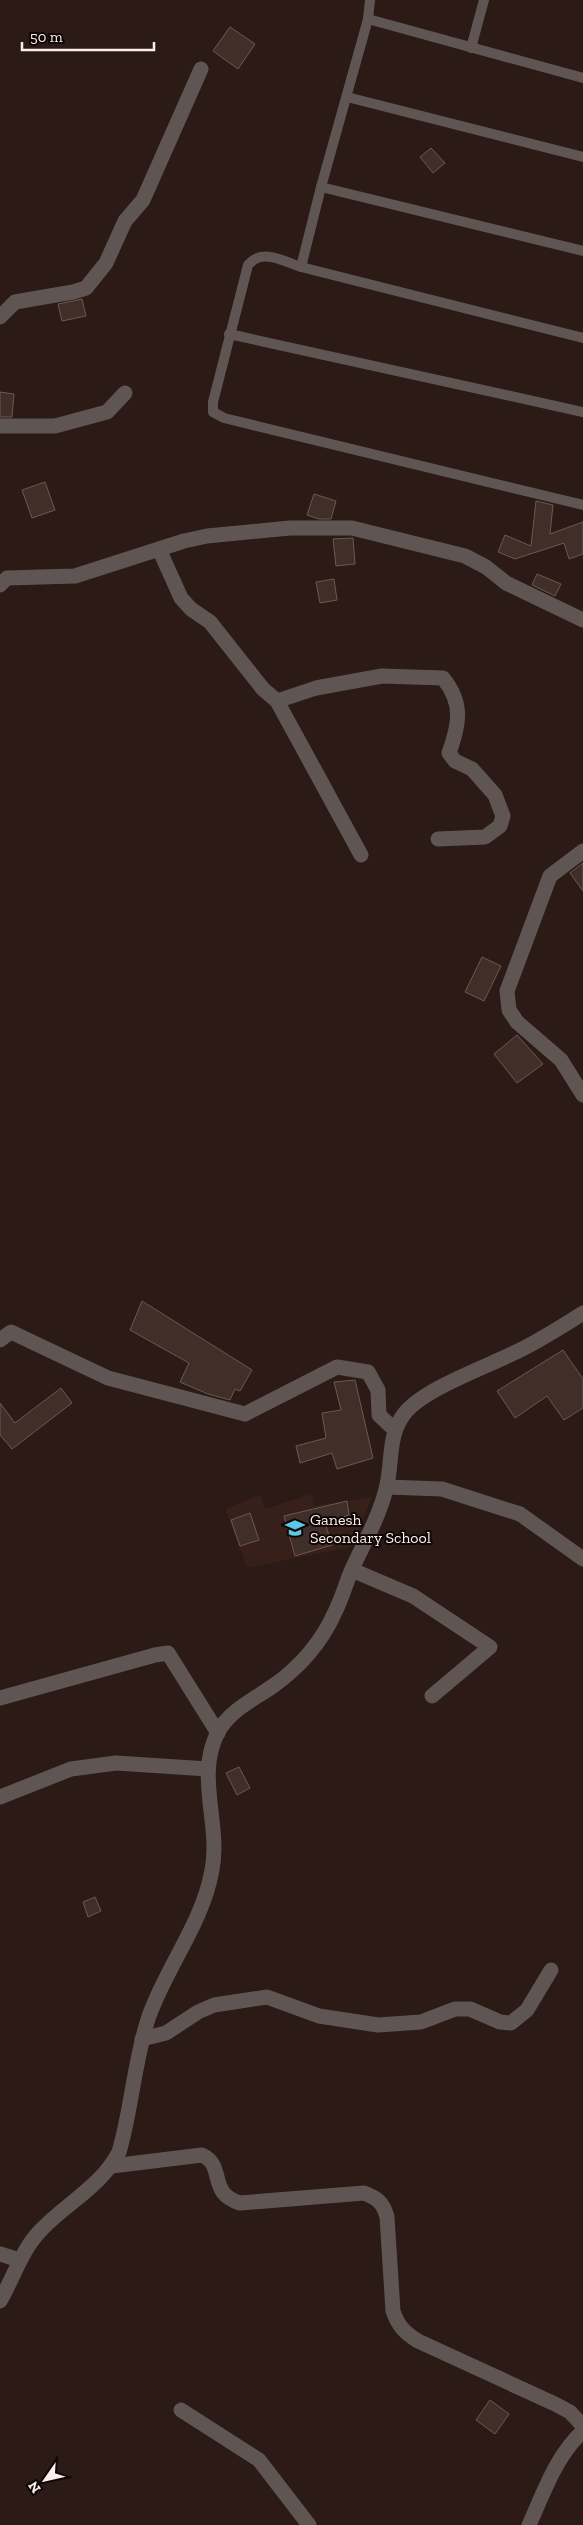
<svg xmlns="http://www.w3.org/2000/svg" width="583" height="2525" font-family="'Zilla Slab',serif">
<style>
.built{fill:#372019}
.building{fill:#402e28;stroke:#6d5852}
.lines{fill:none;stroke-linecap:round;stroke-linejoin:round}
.lane{stroke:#5f5653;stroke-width:10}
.street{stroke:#5f5653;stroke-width:15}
.labels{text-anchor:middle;stroke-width:4;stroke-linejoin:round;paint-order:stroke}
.poi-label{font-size:16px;fill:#fbefeb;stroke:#0e0705;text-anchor:start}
</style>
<rect width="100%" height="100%" fill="#2b1a15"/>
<!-- built -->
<polygon class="built" points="311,1494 314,1506 372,1497 351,1547 247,1568 225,1509 260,1495 265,1509"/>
<!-- building -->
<g class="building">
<polygon points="230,27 255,44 238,69 213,51"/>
<polygon points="431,148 445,163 433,173 420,157"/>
<polygon points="82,299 86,316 62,321 58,304"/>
<polygon points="0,392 14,394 12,417 0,417"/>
<polygon points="45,482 55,510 32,518 22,490"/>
<polygon points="314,494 336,501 331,519 319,519 307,515"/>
<polygon points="536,501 553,505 550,534 583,522 583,554 569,559 564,543 515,559 498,552 505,535 531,546"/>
<polygon points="353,538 355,564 336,566 333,539"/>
<polygon points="537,574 561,584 555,596 532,585"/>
<polygon points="334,579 337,600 320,603 316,582"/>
<polygon points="583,863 583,891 570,873"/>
<polygon points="482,957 501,966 484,1001 465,992"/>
<polygon points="517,1035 543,1064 517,1083 494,1054"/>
<polygon points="142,1301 252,1370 240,1391 235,1389 230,1400 208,1394 180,1382 189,1363 130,1330"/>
<polygon points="563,1350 583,1379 583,1408 564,1420 547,1396 515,1418 497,1391"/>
<polygon points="355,1380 373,1458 337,1469 332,1453 300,1463 296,1446 326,1438 322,1413 341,1410 334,1382"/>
<polygon points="61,1388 72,1403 12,1449 0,1435 0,1403 15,1423"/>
<polygon points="347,1501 349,1515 325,1523 332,1545 295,1556 284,1516"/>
<polygon points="250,1513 259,1540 240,1546 231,1520"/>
<polygon points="239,1767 250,1788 237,1795 226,1773"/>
<polygon points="95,1897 101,1911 88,1917 83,1902"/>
<polygon points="490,2400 509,2414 495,2434 476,2420"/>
</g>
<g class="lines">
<!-- lane -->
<g class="lane">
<polyline points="368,19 583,78"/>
<polyline points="471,48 484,0"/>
<polyline points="347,97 583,157"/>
<polyline points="321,187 583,251"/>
<polyline points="301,267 321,187 368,19 370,0"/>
<polyline points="229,334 583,412"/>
<path d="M 583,338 L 301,267 C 283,261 262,248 248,265 L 213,402 L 213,412 L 224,418 L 583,505"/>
</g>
<!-- street -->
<g class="street">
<polyline points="0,317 15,302 73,292 86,288 106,263 125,221 143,200 201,69"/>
<polyline points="0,426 55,426 107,412 125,393"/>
<polyline points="159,549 181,598 191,609 210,622 263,689 277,701 361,855"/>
<polyline points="0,585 7,578 75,576 184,541 207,536 290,528 352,528 465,556 486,567 506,583 583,620"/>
<path d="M 277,701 L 316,688 L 382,676 L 443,678 C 464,704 459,725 449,753 L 455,761 L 472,769 L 495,795 L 503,816 L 500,826 L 485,837 L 438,839"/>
<polyline points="583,851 550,876 507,991 509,1010 517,1022 561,1060 583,1095"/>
<polyline points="0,1340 11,1332 108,1378 245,1414 337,1367 368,1372 378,1390 379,1415 395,1430"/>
<polyline points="387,1487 442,1489 520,1514 583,1559"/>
<polyline points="352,1570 413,1596 490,1647 432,1696"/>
<polyline points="0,1698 155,1655 168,1653 218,1733"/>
<polyline points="0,1797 71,1769 116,1763 208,1769"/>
<polyline points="142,2039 166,2033 198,2012 214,2005 267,1997 319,2016 378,2025 421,2022 455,2009 470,2009 500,2022 511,2023 527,2010 551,1970"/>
<path d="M 112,2166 L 202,2155 C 226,2166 207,2193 240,2203 L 364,2193 C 377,2198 383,2202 387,2217 L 393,2311 C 398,2326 405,2333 418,2341 L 555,2404 L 570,2412 L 583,2426"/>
<polyline points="0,2254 19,2260"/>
<path d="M 0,2301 C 14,2277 21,2251 40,2231 C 66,2203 101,2187 119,2152 C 132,2108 134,2061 149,2016 C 167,1966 203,1922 212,1870 C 221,1824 195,1776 218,1732 C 230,1710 253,1700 273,1686 C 299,1668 322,1642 335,1612 C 342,1598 346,1583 352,1569 C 364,1543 379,1517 386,1489 C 393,1463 387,1437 404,1414 C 423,1389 486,1367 516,1352 C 539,1341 561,1327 583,1313"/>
<polyline points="181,2410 259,2460 309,2525"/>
<path d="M 529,2525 C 544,2492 556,2456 583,2431"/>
</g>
</g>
<!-- icons -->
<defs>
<symbol id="school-bare" viewBox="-9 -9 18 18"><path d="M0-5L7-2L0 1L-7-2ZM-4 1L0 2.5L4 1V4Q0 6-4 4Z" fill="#5ac8e6" stroke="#0e0705" stroke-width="2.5" paint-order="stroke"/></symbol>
</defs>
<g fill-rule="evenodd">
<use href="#school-bare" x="281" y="1514" width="28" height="28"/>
</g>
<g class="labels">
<!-- poi labels -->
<g class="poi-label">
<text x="310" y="1525">Ganesh<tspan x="310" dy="18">Secondary School</tspan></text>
</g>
</g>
<!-- north arrow -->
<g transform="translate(45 2480) rotate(236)" stroke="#0e0705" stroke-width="4" paint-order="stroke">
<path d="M0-4L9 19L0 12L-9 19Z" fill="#fbefeb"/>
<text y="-8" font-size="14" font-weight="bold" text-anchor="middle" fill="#fbefeb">N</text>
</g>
<!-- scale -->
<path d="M22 42v8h132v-8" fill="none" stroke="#fbefeb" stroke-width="2.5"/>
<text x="30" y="42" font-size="15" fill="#fbefeb" stroke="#0e0705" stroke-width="4" paint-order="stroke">50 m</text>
</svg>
